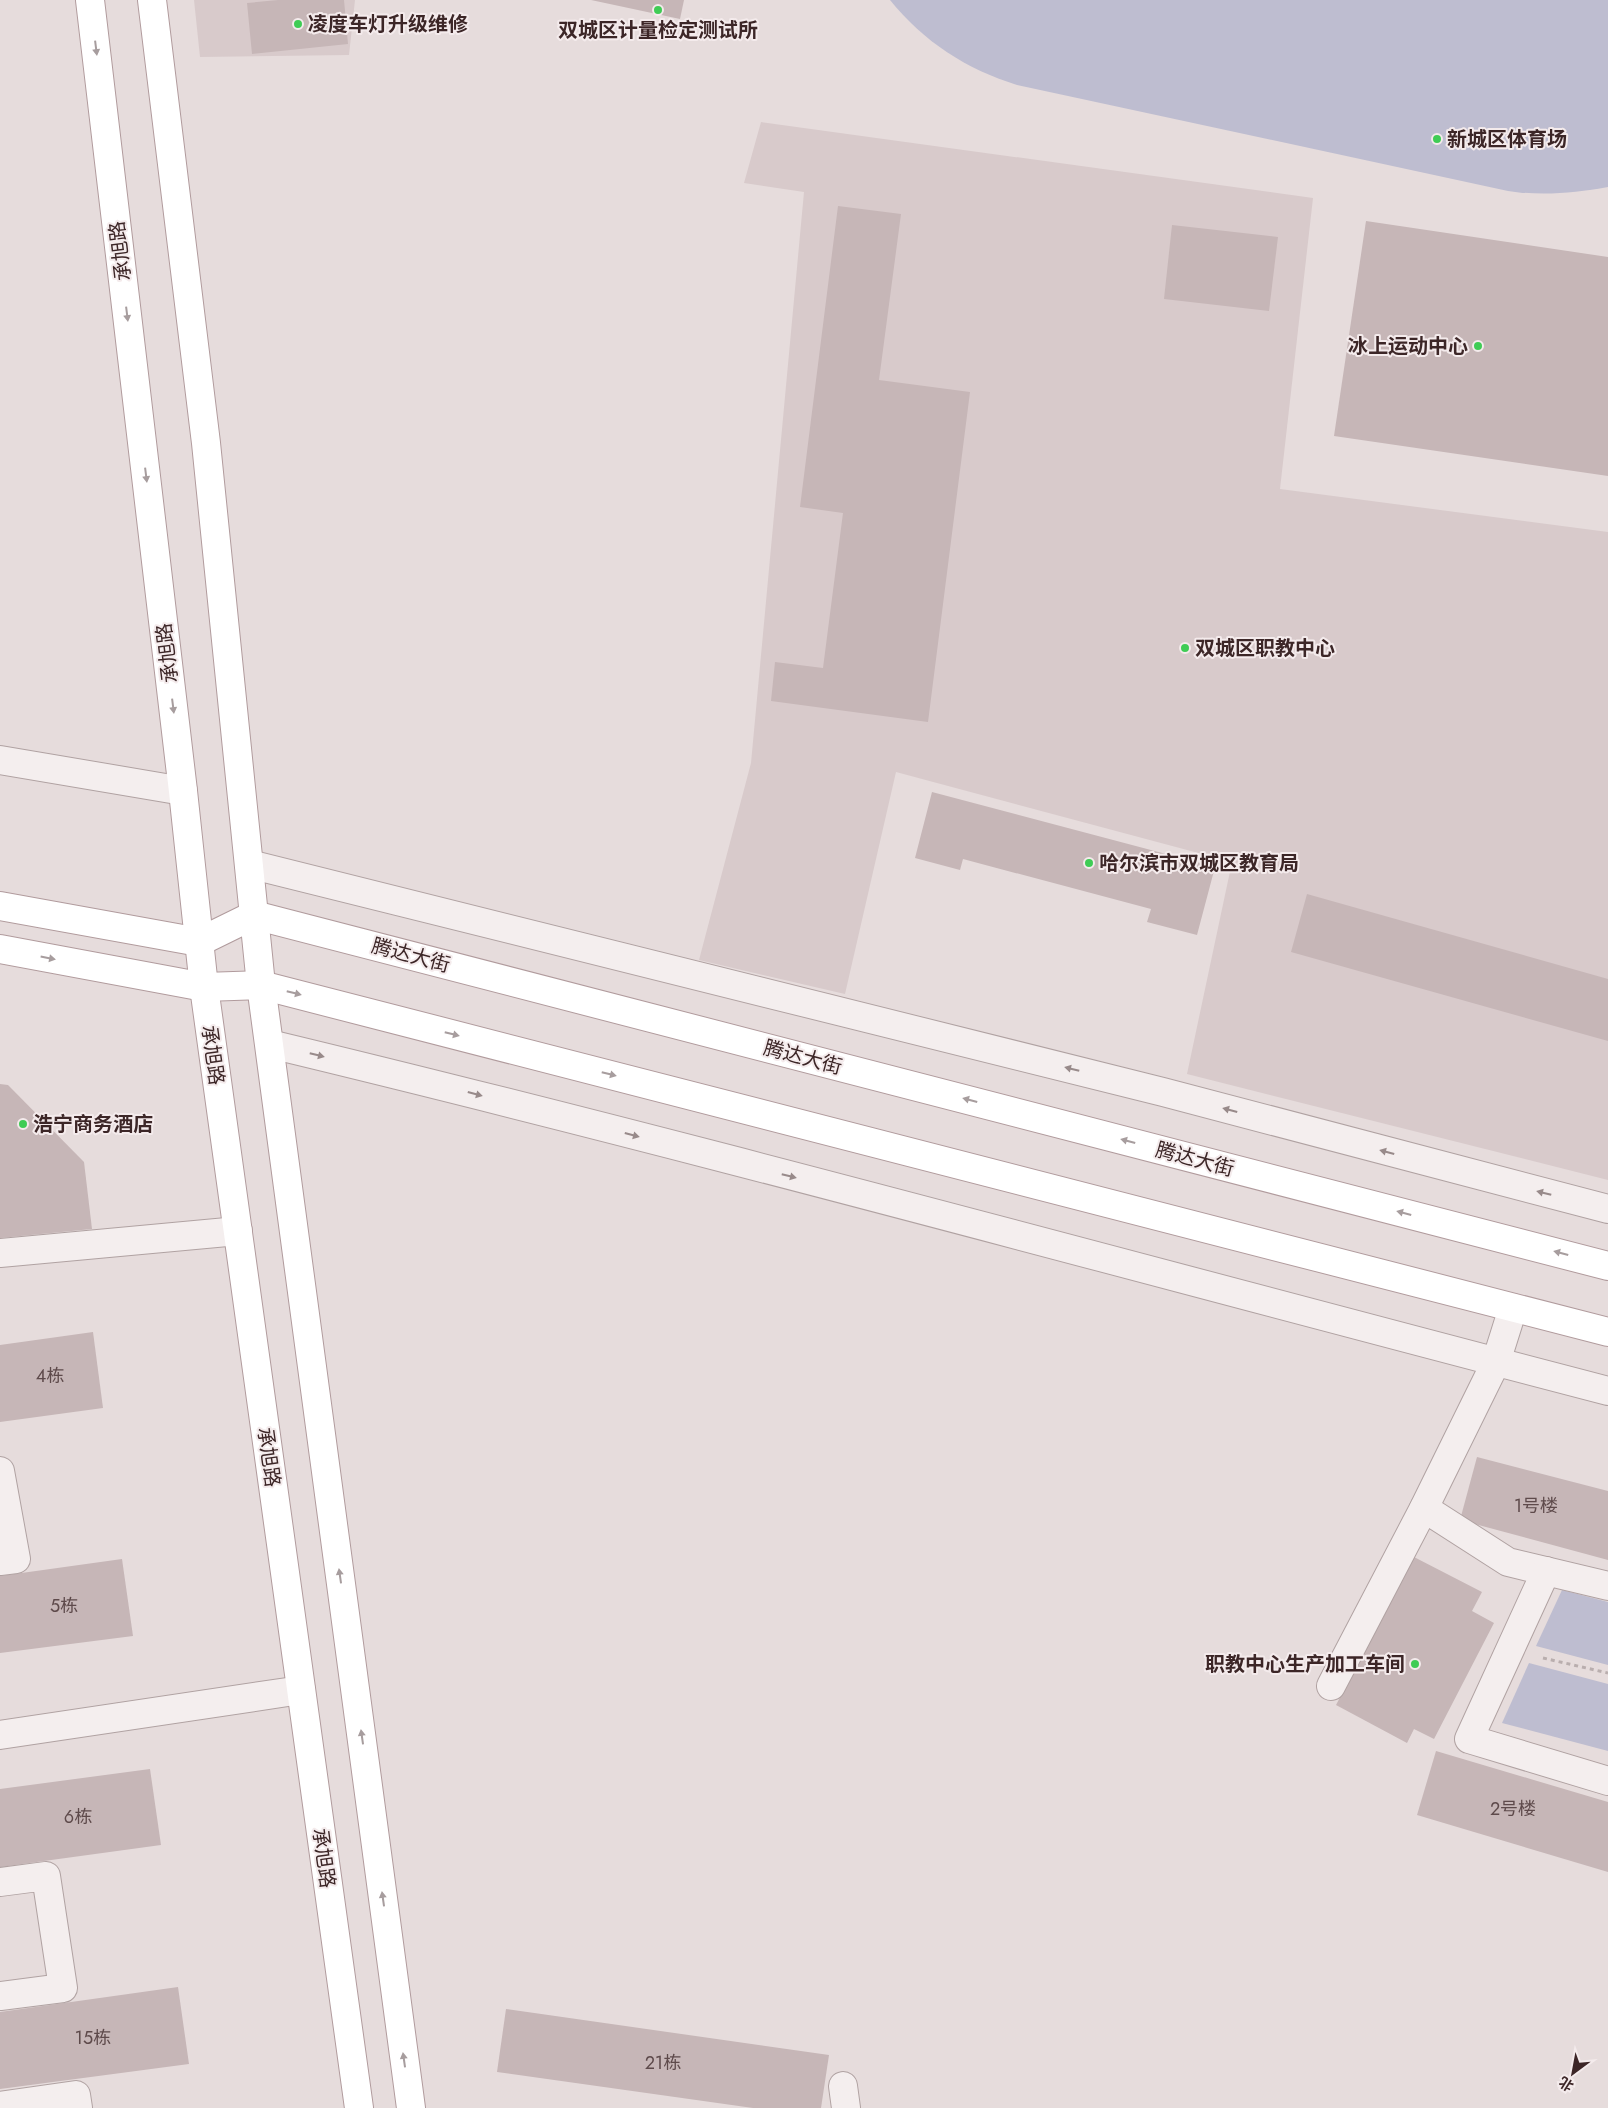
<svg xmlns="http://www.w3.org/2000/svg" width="1608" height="2108" font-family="Jost,'Noto Sans SC',sans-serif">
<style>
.built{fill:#d8cacb}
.green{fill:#bebdd0}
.building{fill:#c6b6b7}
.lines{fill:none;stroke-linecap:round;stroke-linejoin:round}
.minor-casing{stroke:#b0a2a2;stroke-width:30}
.major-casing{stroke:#b19b9d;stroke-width:30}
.path{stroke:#b9aeae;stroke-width:3;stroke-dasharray:4 4;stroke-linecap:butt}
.minor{stroke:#f4eeee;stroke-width:28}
.major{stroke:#fff;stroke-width:28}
.oneway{fill:#a79d9e}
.oneway2{fill:#988a8a}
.poi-dot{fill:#3fcc55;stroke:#f4ebec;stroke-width:2}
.labels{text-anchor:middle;stroke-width:4;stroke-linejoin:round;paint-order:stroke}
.number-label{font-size:18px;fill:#5e4a4b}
.poi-label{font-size:20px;font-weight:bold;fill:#3c2627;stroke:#f4ebec;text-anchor:start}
.street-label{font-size:20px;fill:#3c2627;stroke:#f4ebec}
</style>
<rect width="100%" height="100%" fill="#e6dcdc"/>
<!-- built -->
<g class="built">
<polygon points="194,0 355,0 349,55 200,57"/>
<polygon points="761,122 1313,198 1280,489 1608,532 1608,1180 1187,1074 1232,862 896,772 845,994 699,960 751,763 804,192 744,183"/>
</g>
<!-- green -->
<g class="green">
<path d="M 890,0 L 1608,0 L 1608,187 C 1574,193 1543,196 1508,191 L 1017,85 C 966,69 924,42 890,0 Z"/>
<polygon points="1562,1590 1608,1602 1608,1665 1536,1646"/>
<polygon points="1529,1663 1608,1684 1608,1751 1502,1723"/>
</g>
<!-- building -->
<g class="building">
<polygon points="278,0 344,0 348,44 252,54 247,3"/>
<polygon points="591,0 684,0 680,19"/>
<polygon points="838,206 901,214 879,380 970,392 928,722 771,701 775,662 823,668 843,513 800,507"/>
<polygon points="1366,221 1608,257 1608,476 1334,436"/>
<polygon points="1172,225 1278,237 1269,311 1164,299"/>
<polygon points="932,792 1215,867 1197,935 1147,922 1151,909 963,859 960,870 915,858"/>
<polygon points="1307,894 1608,979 1608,1041 1291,952"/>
<polygon points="0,1084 8,1085 84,1162 92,1229 0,1238"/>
<polygon points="93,1332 103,1408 0,1422 0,1345"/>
<polygon points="1477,1457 1608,1491 1608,1560 1460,1520"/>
<polygon points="1414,1557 1482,1592 1472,1611 1494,1623 1434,1739 1414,1729 1407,1743 1336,1705"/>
<polygon points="122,1559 133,1636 0,1653 0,1576"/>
<polygon points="1436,1751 1608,1802 1608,1872 1417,1815"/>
<polygon points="150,1769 161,1845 0,1867 0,1789"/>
<polygon points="178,1987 189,2064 0,2089 0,2012"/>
<polygon points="506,2009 829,2055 821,2108 753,2108 497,2072"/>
</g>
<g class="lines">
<defs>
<g id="minor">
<polyline points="0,760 183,791"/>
<polyline points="249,864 1163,1092 1608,1209"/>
<path d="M 270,1044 C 718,1152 1162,1275 1608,1391"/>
<polyline points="0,1253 238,1231"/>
<polyline points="0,1471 16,1559 0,1561"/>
<polyline points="1424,1508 1508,1562 1608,1586"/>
<polyline points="1546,1571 1469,1739 1608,1781"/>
<polyline points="1331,1686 1424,1508 1496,1362 1513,1308"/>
<polyline points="0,1735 301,1690"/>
<polyline points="0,1882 46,1876 63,1988 0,1996"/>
<polyline points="843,2086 846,2108"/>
<polyline points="0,2106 76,2095 78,2108"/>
</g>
<g id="major">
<polyline points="90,0 183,791 204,987 359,2108"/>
<polyline points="152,0 206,443 261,985 411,2108"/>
<polyline points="0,906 199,942 254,915 1608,1266"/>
<polyline points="0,949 204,987 261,985 1608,1332"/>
</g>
</defs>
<!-- minor casing -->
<use href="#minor" class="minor-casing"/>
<!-- major casing -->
<use href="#major" class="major-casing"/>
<!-- path -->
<polyline class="path" points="1543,1658 1608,1673"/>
<!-- minor -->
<use href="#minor" class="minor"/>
<!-- major -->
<use href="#major" class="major"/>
</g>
<!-- one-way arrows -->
<defs><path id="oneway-solid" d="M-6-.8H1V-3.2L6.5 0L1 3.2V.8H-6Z" transform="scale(1.25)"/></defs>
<g class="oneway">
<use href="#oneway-solid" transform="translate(96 48) rotate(83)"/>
<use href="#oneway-solid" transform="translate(127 314) rotate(83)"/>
<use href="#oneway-solid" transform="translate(146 475) rotate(83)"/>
<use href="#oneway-solid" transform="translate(173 706) rotate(83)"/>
<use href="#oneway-solid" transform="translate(48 958) rotate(11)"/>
<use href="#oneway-solid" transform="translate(294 993) rotate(14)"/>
<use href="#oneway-solid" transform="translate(452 1034) rotate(14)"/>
<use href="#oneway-solid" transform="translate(609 1074) rotate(14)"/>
<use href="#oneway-solid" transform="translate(970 1100) rotate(-165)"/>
<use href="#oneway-solid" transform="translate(1128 1141) rotate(-165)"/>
<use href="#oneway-solid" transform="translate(1404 1213) rotate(-165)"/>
<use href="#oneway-solid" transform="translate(1561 1253) rotate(-165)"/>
<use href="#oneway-solid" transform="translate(340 1576) rotate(-98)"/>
<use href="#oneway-solid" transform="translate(362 1737) rotate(-98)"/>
<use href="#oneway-solid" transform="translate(383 1899) rotate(-98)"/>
<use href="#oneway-solid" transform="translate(404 2060) rotate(-98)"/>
</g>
<g class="oneway2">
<use href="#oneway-solid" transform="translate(317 1055) rotate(14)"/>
<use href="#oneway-solid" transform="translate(1072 1069) rotate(-166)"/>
<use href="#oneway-solid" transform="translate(475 1094) rotate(15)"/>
<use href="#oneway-solid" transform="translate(1230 1110) rotate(-165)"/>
<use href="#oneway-solid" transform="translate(632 1135) rotate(15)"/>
<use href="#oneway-solid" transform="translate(1387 1152) rotate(-165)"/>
<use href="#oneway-solid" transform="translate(789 1176) rotate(14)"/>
<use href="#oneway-solid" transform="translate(1544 1193) rotate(-166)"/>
</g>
<!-- markers -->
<g class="poi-dot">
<circle cx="658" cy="10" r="5"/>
<circle cx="298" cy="24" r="5"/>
<circle cx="1437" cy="139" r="5"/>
<circle cx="1478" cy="346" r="5"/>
<circle cx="1185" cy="648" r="5"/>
<circle cx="1089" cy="863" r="5"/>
<circle cx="23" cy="1124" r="5"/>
<circle cx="1415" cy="1664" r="5"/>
</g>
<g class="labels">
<!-- number labels -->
<g class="number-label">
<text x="50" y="1382">4栋</text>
<text x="1536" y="1512">1号楼</text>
<text x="64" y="1612">5栋</text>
<text x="1513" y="1815">2号楼</text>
<text x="78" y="1823">6栋</text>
<text x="93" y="2044">15栋</text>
<text x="663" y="2069">21栋</text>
</g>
<!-- poi labels -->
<g class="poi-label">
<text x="308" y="31">凌度车灯升级维修</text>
<text x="658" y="37" text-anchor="middle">双城区计量检定测试所</text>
<text x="1447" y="146">新城区体育场</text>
<text x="1468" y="353" text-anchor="end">冰上运动中心</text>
<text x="1195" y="655">双城区职教中心</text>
<text x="1099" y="870">哈尔滨市双城区教育局</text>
<text x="33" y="1131">浩宁商务酒店</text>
<text x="1405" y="1671" text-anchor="end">职教中心生产加工车间</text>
</g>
<!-- street labels -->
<g class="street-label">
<text transform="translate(120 251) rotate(-97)" y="7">承旭路</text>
<text transform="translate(167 653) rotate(-97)" y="7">承旭路</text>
<text transform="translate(411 955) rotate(15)" y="7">腾达大街</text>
<text transform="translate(213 1055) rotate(82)" y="7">承旭路</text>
<text transform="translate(803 1057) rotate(15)" y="7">腾达大街</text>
<text transform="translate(1195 1159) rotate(15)" y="7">腾达大街</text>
<text transform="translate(269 1457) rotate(82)" y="7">承旭路</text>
<text transform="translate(324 1858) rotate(82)" y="7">承旭路</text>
</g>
</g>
<!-- north arrow -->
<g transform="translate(1573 2073) rotate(212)" stroke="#f4ebec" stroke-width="4" paint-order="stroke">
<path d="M0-4L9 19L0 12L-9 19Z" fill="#3c2627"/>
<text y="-8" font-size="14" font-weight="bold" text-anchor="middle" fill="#3c2627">北</text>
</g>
</svg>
